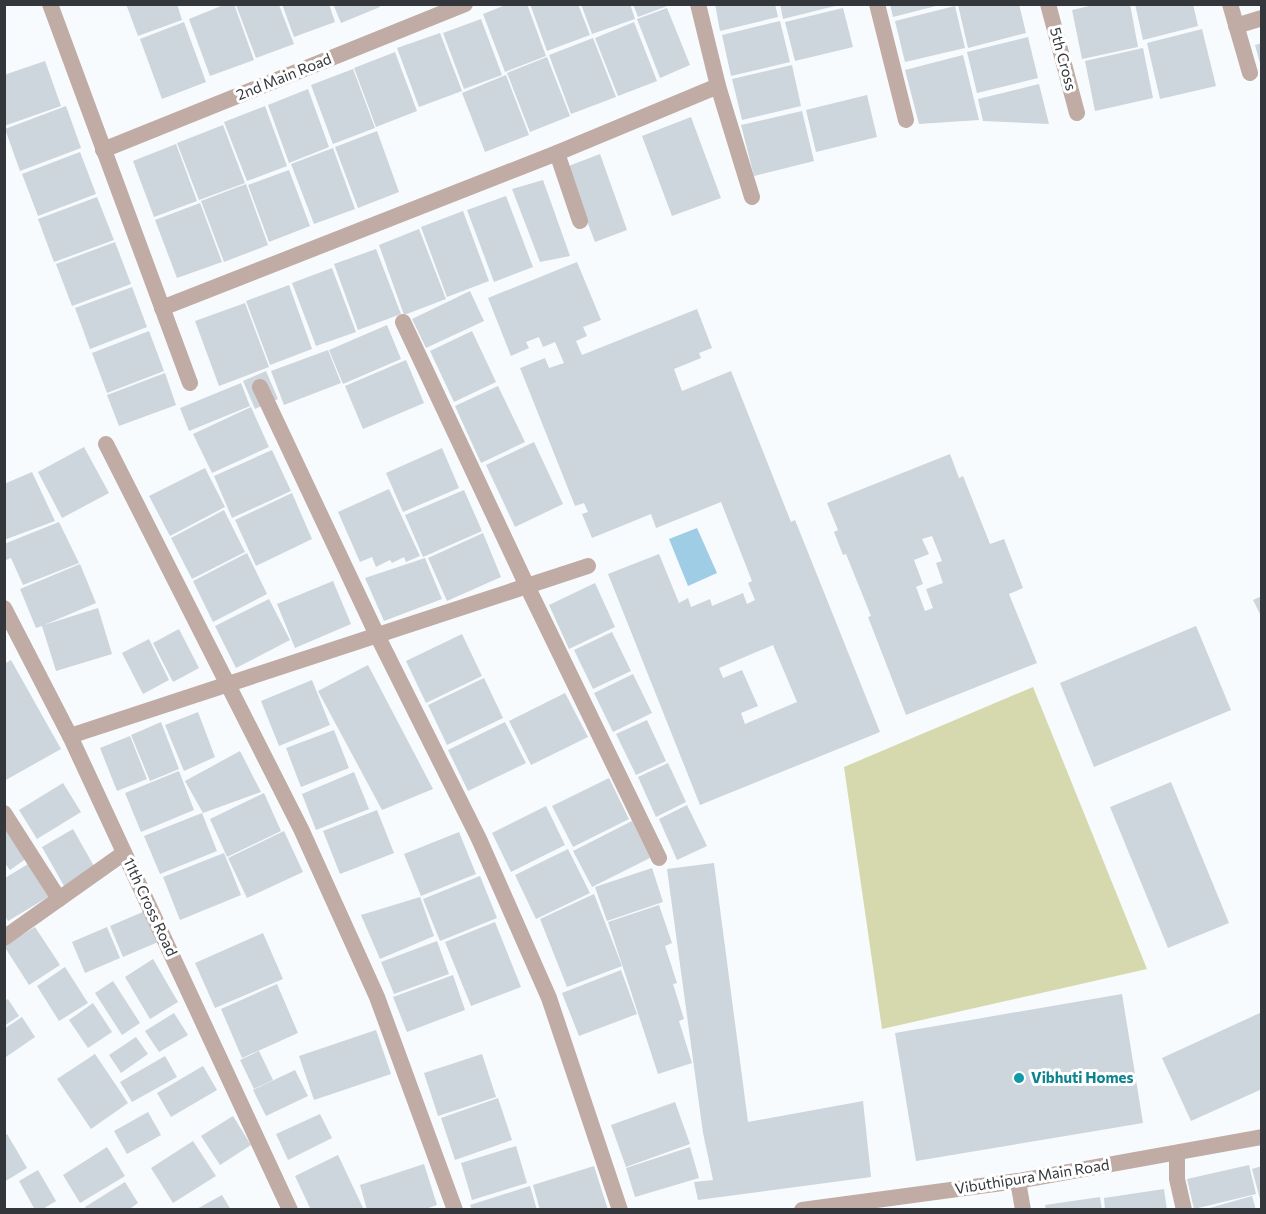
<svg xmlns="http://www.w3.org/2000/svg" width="1266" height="1214" font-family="Commissioner,sans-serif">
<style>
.green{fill:#d6d9ae}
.water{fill:#9fcde5}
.building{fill:#cdd5dd;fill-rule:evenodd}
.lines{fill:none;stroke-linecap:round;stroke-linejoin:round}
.minor{stroke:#c0aca4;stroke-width:16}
.tertiary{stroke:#c0aca4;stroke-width:16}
.culture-dot{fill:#0f9aa8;stroke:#fff;stroke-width:2}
.labels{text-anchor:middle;stroke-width:6;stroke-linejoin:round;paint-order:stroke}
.street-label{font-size:15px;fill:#33363a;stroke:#fff}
.culture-label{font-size:15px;font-weight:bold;fill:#0d838f;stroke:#fff;text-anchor:start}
</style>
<rect width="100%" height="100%" fill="#f7fbfe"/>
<!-- green -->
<polygon class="green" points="1033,687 1147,969 882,1029 844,767"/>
<!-- water -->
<polygon class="water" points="697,528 717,573 688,586 669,539"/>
<!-- building -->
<g class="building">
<polygon points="126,4 177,4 182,20 138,36"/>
<polygon points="226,4 234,4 254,60 210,76 189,19"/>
<polygon points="282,4 329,4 335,22 294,37"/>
<polygon points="333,4 379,4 380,7 341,23"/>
<polygon points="508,4 527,4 546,56 505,72 483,14"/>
<polygon points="530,4 578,4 590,35 547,51"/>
<polygon points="581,4 630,4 635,19 592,34"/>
<polygon points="633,4 670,4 670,5 638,17"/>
<polygon points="715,4 775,4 778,17 720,31"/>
<polygon points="780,4 838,4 839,5 783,19"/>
<polygon points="890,4 940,4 940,5 893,17"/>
<polygon points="1019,4 1026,33 968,48 958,5"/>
<polygon points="1098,4 1130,4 1138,47 1082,59 1072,10"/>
<polygon points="1135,4 1193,4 1198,26 1143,40"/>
<polygon points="236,5 279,5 294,44 256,58"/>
<polygon points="955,6 965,48 905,62 895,21"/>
<polygon points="667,8 690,65 660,78 637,19"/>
<polygon points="843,8 853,47 795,61 785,22"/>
<polygon points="481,19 502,75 464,89 443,33"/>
<polygon points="780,21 790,62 731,76 722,35"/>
<polygon points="184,22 206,82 162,99 140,39"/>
<polygon points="634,22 657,81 618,96 595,38"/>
<polygon points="1202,29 1216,86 1160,99 1147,43"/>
<polygon points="440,33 462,91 419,107 397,48"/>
<polygon points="1028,37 1038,78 977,93 967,52"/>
<polygon points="593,38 616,97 571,114 549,55"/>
<polygon points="1262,43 1262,67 1261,67 1255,45"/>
<polygon points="1143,48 1153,98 1095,111 1085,61"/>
<polygon points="395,52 417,111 376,127 354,68"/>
<polygon points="963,55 979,120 919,124 905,70"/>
<polygon points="547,57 570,116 530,132 507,73"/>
<polygon points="45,61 61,106 4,126 4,75"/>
<polygon points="792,65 801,106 742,120 732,79"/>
<polygon points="353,69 375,128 333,144 311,85"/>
<polygon points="506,75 529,135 485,152 462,93"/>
<polygon points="1039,84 1049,124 983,121 978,99"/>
<polygon points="308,89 329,147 289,163 268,105"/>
<polygon points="867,95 877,137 816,152 806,110"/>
<polygon points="66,106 81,148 20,171 5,129"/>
<polygon points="265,106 287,166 247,181 224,122"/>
<polygon points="802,111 814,161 754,176 741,125"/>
<polygon points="691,117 721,198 672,216 642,136"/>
<polygon points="223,125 245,183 199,200 177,143"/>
<polygon points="377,131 399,192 358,208 335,147"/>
<polygon points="176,144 197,201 154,217 133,161"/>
<polygon points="333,148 355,209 314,224 291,164"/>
<polygon points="80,152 96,194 38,216 22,174"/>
<polygon points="600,154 627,230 595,242 566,167"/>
<polygon points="289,170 310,226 269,242 248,185"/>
<polygon points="543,180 570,256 540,262 512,189"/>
<polygon points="246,184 268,245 224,262 201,201"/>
<polygon points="506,196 533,267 494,282 467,210"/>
<polygon points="97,197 114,240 54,262 38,219"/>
<polygon points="200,203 222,262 177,278 155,220"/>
<polygon points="463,211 489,281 447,297 421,227"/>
<polygon points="419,229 446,299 404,315 379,245"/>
<polygon points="115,242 131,284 72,306 56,264"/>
<polygon points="376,249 401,314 358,330 334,264"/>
<path d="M 577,262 L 601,320 L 583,327 L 587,336 L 576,341 L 582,355 L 697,309 L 712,348 L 699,353 L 701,358 L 674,369 L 682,391 L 731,371 L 791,522 L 795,520 L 880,732 L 700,805 L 608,574 L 659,554 L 679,603 L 688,598 L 691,607 L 710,599 L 712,606 L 743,593 L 747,604 L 755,600 L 748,583 L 752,581 L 721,502 L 656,528 L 651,514 L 592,538 L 582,514 L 588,512 L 584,503 L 575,506 L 520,368 L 545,358 L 549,368 L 564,363 L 555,342 L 543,347 L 539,337 L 526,342 L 529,348 L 511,356 L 488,298 ZM 773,645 L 797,702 L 745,724 L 741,713 L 758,706 L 742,670 L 723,678 L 719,668 Z"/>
<polygon points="332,268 356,332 316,346 292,283"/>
<polygon points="289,285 312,349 270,365 246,301"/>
<polygon points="132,287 147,327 90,349 75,308"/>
<polygon points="470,291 484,321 426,348 412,319"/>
<polygon points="245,303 269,367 219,386 195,321"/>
<polygon points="387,325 401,359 343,384 329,350"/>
<polygon points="149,331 164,371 107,393 92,353"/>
<polygon points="472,331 496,382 454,402 430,351"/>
<polygon points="328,350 341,383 284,405 271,371"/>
<polygon points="406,360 424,403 363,429 345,386"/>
<polygon points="266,371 278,399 255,409 243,381"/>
<polygon points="165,373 176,405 119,426 107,395"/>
<polygon points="241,383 250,406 189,431 180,408"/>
<polygon points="498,386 525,442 481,463 455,406"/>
<polygon points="251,407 269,447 212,473 193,434"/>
<polygon points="534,442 563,504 515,527 486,465"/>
<polygon points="84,447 109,493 62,518 38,472"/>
<polygon points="442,448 459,488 403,512 386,473"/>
<polygon points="272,450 291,491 232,518 214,476"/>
<path d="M 950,454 L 959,478 L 963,476 L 990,544 L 1004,539 L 1023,588 L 1009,594 L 1037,663 L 906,715 L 868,617 L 871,616 L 846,554 L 843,555 L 834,532 L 838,530 L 827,503 ZM 932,536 L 942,561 L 936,563 L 943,583 L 926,589 L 933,608 L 925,611 L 916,587 L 923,584 L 914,560 L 929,554 L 922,539 Z"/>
<polygon points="205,468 225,507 170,536 149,496"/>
<polygon points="32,472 55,521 4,540 4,484"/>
<polygon points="389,489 420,556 406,562 404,557 392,563 390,560 376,567 372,557 360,562 338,512"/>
<polygon points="464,490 482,531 423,557 405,515"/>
<polygon points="292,493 312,539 256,566 235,520"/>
<polygon points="224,510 245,552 192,579 171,538"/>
<polygon points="59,522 79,563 23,585 11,558 6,560 4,556 4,544"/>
<polygon points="483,533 501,577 447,601 428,558"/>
<polygon points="247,553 267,594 213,622 193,581"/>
<polygon points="425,558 442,599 384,621 365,578"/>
<polygon points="80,564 96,603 44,625 98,608 112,654 56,671 42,626 36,628 20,589"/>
<polygon points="333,581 351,624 295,648 277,604"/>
<polygon points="595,583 615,627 569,649 549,605"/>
<polygon points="1262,596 1262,618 1253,600"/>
<polygon points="269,599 290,640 236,668 215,626"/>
<polygon points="1196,626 1231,710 1094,767 1060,683"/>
<polygon points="179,629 199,668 173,682 153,643"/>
<polygon points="612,632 631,671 593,689 574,650"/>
<polygon points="462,634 482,676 426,703 406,661"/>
<polygon points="149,639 169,680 143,694 122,653"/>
<polygon points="11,660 61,749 4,781 4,664"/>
<polygon points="368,665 433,789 382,810 318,691"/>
<polygon points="633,674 652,713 613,732 594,693"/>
<polygon points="484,678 503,718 447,745 428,705"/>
<polygon points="312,680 330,725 279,746 261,701"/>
<polygon points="565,693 588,737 531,765 509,721"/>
<polygon points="198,712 215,757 184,771 165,725"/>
<polygon points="647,720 666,761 636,775 616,734"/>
<polygon points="161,722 179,769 150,781 131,735"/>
<polygon points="505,722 526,763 468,791 448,750"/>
<polygon points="334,730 349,768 301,787 286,748"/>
<polygon points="130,736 147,779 117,791 100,748"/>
<polygon points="240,751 261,792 203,813 185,781"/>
<polygon points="668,763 686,802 656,817 638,777"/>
<polygon points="179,771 194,810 141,832 125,793"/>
<polygon points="354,772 369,809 316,830 302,794"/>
<polygon points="609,778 629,819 573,847 552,806"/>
<polygon points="1171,782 1229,923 1168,948 1110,807"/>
<polygon points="63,783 81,812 37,839 19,810"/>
<polygon points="264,793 281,831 227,857 210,819"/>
<polygon points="687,805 707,846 677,860 659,819"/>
<polygon points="546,806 565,845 511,872 492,833"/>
<polygon points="377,810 394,853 340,874 323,831"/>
<polygon points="202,813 217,851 160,874 144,836"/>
<polygon points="4,820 30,856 10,870 4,862"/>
<polygon points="632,821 650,858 592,887 573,851"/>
<polygon points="73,829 95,868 64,886 42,847"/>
<polygon points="284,831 303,872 247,898 228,858"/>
<polygon points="459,832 476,874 421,896 404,854"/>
<polygon points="568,849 590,893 536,919 515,875"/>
<polygon points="224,853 241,895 180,920 163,877"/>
<polygon points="714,863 748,1122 863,1101 871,1177 698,1200 694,1182 713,1180 703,1133 667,869"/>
<polygon points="28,864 48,897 8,921 5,916 5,878"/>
<polygon points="652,868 663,902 607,921 595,887"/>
<polygon points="480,876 497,918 440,941 423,899"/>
<polygon points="594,894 622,966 567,987 540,919"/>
<polygon points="420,897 434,936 380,959 361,915"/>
<polygon points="659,905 672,943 665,946 677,983 673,984 684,1019 679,1021 692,1063 658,1074 608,922"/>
<polygon points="145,911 158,942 123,957 110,926"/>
<polygon points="495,922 521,987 471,1006 445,942"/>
<polygon points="35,927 60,965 29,985 4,946"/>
<polygon points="107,927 120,958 85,973 72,942"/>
<polygon points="263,933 283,979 215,1008 195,963"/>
<polygon points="437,941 449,974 394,994 381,962"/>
<polygon points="153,959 178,1002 150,1019 125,977"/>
<polygon points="65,967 88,1003 59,1021 37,986"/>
<polygon points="621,970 637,1014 579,1036 562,993"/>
<polygon points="453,975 465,1010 407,1032 393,997"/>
<polygon points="113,981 140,1023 122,1035 95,993"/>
<polygon points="277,984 298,1033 242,1058 221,1009"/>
<polygon points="1122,994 1143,1123 916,1161 895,1033"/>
<polygon points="8,999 19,1016 4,1026 4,1001"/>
<polygon points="93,1003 112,1032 88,1048 69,1020"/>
<polygon points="1262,1012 1262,1089 1191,1121 1162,1058"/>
<polygon points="174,1013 188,1035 159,1052 145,1031"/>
<polygon points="22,1017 35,1037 6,1057 4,1029"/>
<polygon points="376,1030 391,1074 314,1100 299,1056"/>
<polygon points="136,1037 148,1054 121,1073 109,1055"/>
<polygon points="259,1051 273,1080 254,1089 240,1060"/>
<polygon points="95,1054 128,1103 91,1129 57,1079"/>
<polygon points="482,1054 496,1097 438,1116 424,1073"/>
<polygon points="165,1056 177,1077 132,1102 120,1082"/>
<polygon points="203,1066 217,1090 171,1117 157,1093"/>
<polygon points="295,1070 308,1096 266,1116 253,1090"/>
<polygon points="498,1098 512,1140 455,1160 441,1118"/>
<polygon points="675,1102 690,1144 626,1167 611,1125"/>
<polygon points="148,1112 161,1135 127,1154 114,1131"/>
<polygon points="320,1114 332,1138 288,1160 276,1134"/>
<polygon points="233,1116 251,1145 220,1165 201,1136"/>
<polygon points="7,1134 27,1168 4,1182 4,1135"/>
<polygon points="193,1141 216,1176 173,1203 151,1168"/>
<polygon points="516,1146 527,1183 472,1200 461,1163"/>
<polygon points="107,1147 125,1176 80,1203 63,1175"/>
<polygon points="690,1147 699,1178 635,1197 626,1168"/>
<polygon points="338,1155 364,1210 311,1210 295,1176"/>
<polygon points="424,1164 437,1205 423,1210 367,1210 360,1185"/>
<polygon points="1249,1165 1256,1194 1194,1209 1187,1179"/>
<polygon points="594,1166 608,1210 540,1210 533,1185"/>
<polygon points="1262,1166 1262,1203 1261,1203 1252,1169"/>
<polygon points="38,1170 56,1201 41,1210 35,1210 19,1181"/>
<polygon points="125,1182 138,1203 128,1210 87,1210 85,1207"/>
<polygon points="530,1186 537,1210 472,1210 470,1205"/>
<polygon points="1164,1189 1167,1210 1105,1210 1104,1198"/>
<polygon points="222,1195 231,1210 195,1210"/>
<polygon points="1252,1196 1256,1210 1206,1210 1206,1209"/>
<polygon points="1100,1197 1102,1210 1046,1210 1045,1205"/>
</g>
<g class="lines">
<!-- minor -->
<g class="minor">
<polyline points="50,4 190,383"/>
<polyline points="698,4 718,86 752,197"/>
<polyline points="877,4 906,120"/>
<polyline points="1048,4 1077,113"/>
<polyline points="1230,4 1250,73"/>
<polyline points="1236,26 1262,18"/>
<polyline points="103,150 465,4"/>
<polyline points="557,153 580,221"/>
<polyline points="162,308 557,153 718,86"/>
<polyline points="403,322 527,586 659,858"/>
<polyline points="260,387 377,635 479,839 549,998 620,1210"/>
<polyline points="106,444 301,829 377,997 455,1210"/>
<polyline points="4,608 70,736 290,1210"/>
<polyline points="70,736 588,566"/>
<polyline points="4,813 59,899"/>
<polyline points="4,938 124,853"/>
<polyline points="1177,1153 1177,1179 1184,1210"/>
<polyline points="1018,1181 1023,1210"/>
</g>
<!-- tertiary -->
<polyline class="tertiary" points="802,1210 1018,1181 1262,1137"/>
</g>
<!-- markers -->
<circle class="culture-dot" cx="1019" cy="1078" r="6"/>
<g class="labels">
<!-- street labels -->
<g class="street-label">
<text transform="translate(1063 59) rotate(75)" y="5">5th Cross</text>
<text transform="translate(284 77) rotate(-22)" y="5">2nd Main Road</text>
<text transform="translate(150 907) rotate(65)" y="5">11th Cross Road</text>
<text transform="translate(1032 1177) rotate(-9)" y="5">Vibuthipura Main Road</text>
</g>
<!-- culture labels -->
<g class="culture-label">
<text x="1031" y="1083">Vibhuti Homes</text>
</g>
</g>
<!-- border -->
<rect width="1266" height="1214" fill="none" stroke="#33363a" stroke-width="12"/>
</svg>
